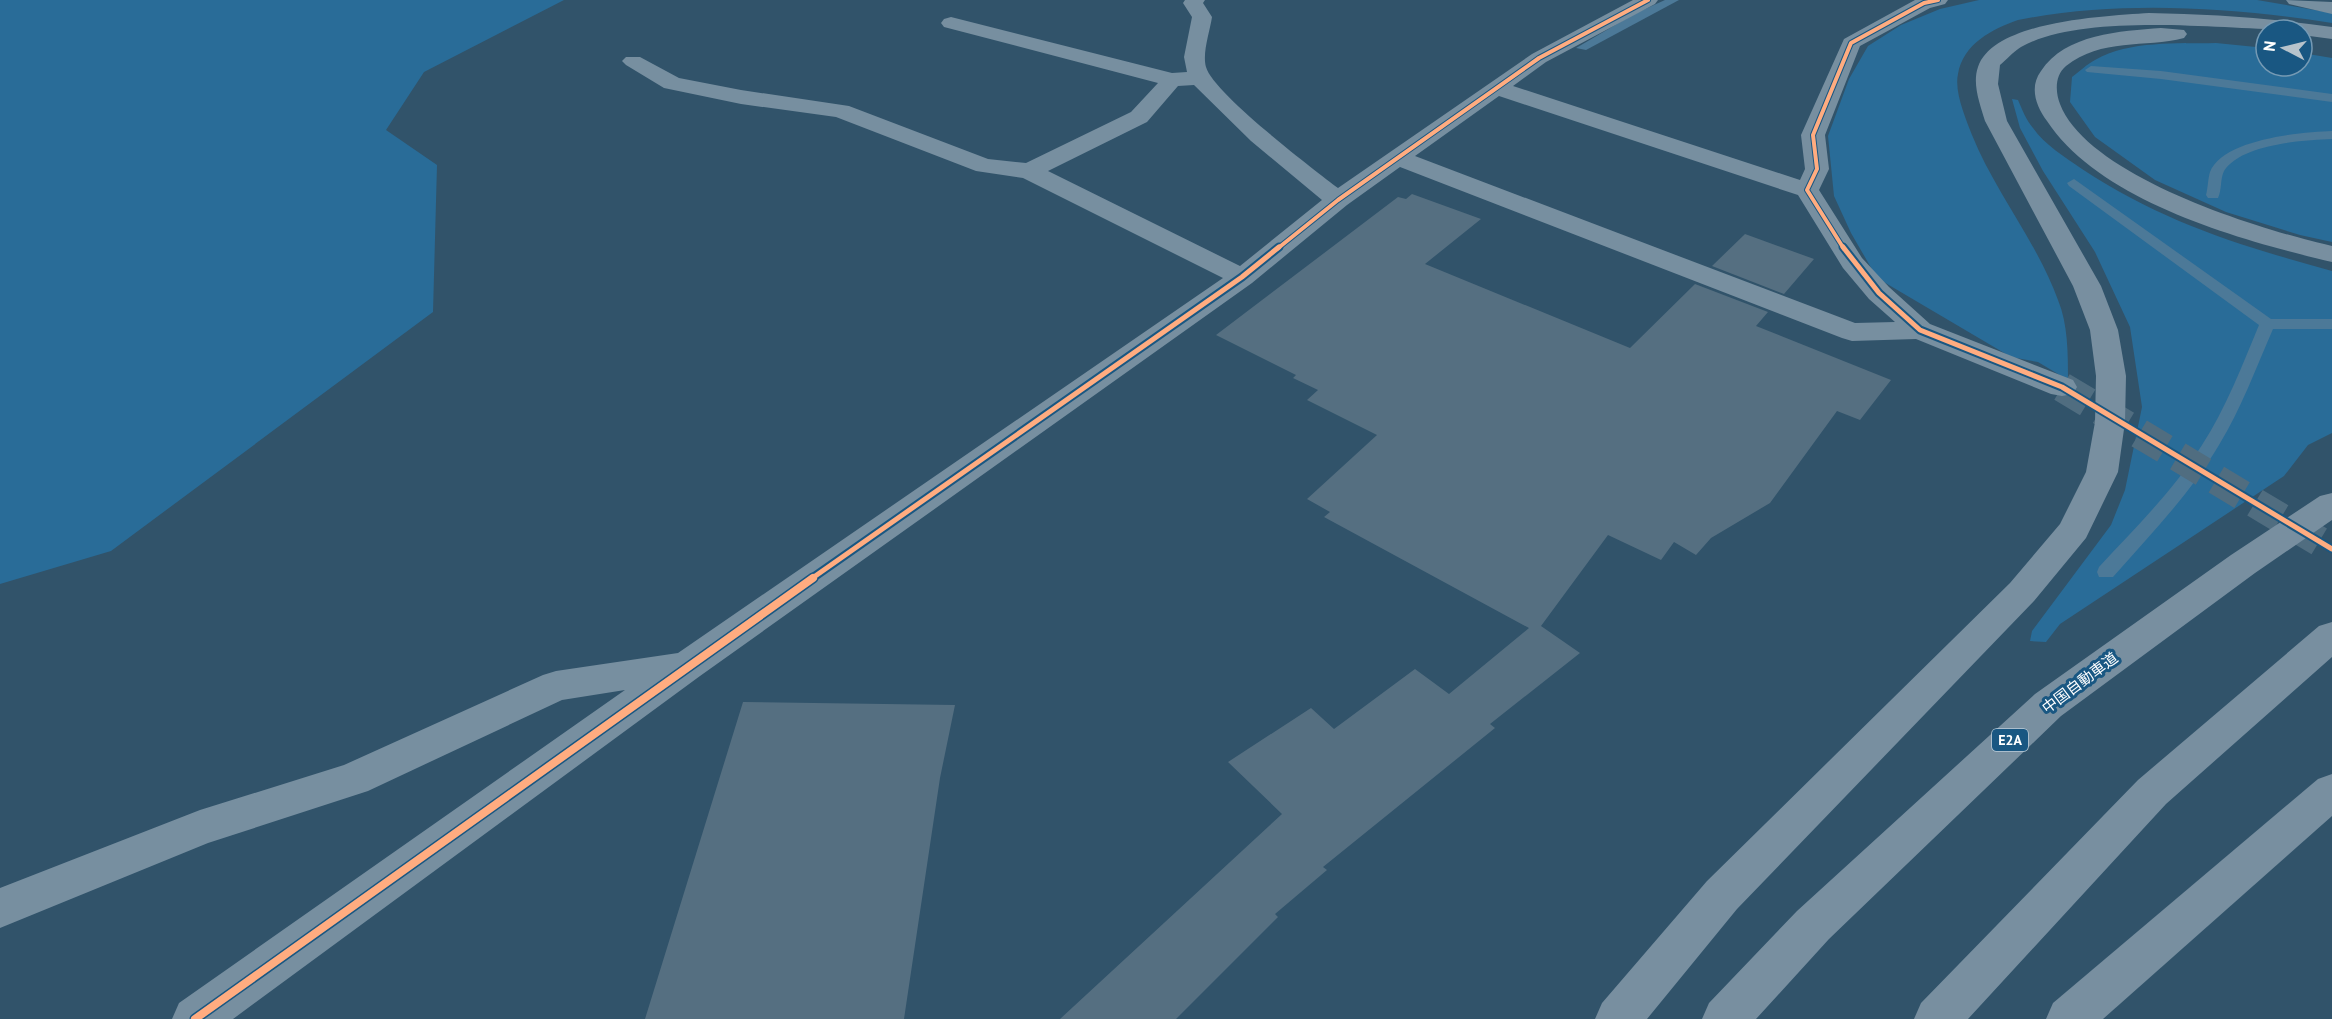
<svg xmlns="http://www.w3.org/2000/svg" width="2332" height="1019" font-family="'PT Sans','Noto Sans JP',sans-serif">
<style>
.green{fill:#296c98}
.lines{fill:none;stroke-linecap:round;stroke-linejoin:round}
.stream{fill:#4c7998;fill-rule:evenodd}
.building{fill:#556f81}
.minor-tunnel{stroke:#506d80;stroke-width:30;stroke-dasharray:30 15;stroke-linecap:butt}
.minor{fill:#778fa0;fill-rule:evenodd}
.motorway{fill:#788fa0;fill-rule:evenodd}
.cycleway-far2-casing{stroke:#195782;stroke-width:6}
.cycleway-far1-casing{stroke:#195782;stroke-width:9}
.cycleway-casing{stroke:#195782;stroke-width:11}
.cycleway-far2{stroke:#ffac80;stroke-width:4}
.cycleway-far1{stroke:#ffac80;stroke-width:5}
.cycleway{stroke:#ffac80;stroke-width:8}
.labels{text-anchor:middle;stroke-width:6;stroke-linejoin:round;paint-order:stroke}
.shield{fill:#195782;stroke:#bacdda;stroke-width:1.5}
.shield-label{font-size:14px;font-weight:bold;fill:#fff}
.street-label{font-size:15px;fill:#fff;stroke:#195782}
</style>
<rect width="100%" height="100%" fill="#31536a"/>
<!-- green -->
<g class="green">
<polygon points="0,0 564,0 424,72 386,130 437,165 433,312 111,551 0,584"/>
<path d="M 1979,0 L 2257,0 L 2332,13 L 2332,23 C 2230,7 2119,0 2018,20 C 1992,29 1963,44 1958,74 C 1954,92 1966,119 1972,135 C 1995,192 2037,242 2058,300 C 2068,324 2068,354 2068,380 L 2038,362 L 2011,357 L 1877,278 L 1851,233 L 1834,196 L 1828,136 L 1849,79 L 1868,46 L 1901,25 L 1940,9 Z"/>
<path d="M 2216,43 L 2266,48 L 2266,66 L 2302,66 L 2302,53 L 2332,58 L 2332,242 L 2300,235 L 2226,212 L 2155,180 L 2095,137 L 2070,102 L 2072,77 C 2079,72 2087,64 2095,60 C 2130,40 2177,44 2216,43 Z"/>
<path d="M 2012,99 L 2018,100 C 2022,109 2026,120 2033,128 C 2045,145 2065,157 2082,169 C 2162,222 2241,246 2332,271 L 2332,433 L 2308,445 L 2284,476 L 2060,624 L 2046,642 L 2030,641 L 2032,631 L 2111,525 L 2125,490 L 2142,407 L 2130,327 L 2095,252 L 2043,171 L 2020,128 Z"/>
</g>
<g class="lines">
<!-- stream -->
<g class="stream">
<polygon points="1665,0 1679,0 1586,50 1576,48 1634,14"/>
<polygon points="2091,66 2161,71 2332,94 2332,102 2161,79 2087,72 2085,70"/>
<path d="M 2332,131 L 2332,139 C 2303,140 2241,144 2224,171 C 2220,179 2222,190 2218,198 L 2208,198 L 2206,195 C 2208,188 2208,178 2210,172 C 2223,139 2302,132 2332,131 Z"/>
<path d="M 2074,179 L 2271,319 L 2332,319 L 2332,329 L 2273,329 C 2256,368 2241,409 2219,445 C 2190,494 2150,535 2113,577 L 2099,577 L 2097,572 L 2099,567 C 2135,528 2174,490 2202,445 C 2226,408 2242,366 2259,325 L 2069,186 L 2067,183 Z"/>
</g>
</g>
<!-- building -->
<g class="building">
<polygon points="1412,194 1481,219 1425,264 1630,348 1695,284 1768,312 1756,326 1891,380 1860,420 1837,411 1770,503 1711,538 1696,555 1674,542 1661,560 1608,535 1541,626 1580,653 1490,724 1495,728 1323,867 1327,870 1275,914 1278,917 1176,1019 1060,1019 1282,814 1228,762 1311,708 1334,729 1415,669 1449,694 1529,628 1324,517 1330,512 1307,499 1377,435 1307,400 1318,390 1293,378 1296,375 1216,335 1398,197 1406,199"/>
<polygon points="1745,234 1814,259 1784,294 1712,266"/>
<polygon points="743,702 955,705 940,778 904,1019 645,1019"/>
</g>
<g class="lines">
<!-- minor-tunnel -->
<polyline class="minor-tunnel" points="2062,387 2332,549"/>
<!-- minor -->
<g class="minor">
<path d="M 1185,0 L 1205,0 L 1203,3 L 1212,17 C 1210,31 1202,53 1206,67 C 1213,93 1313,169 1338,188 L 1532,54 L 1633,0 L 1658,0 L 1655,4 L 1546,62 L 1513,86 L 1800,180 L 1805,169 L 1801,135 L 1844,39 L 1915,0 L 1948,0 L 1945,4 L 1930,8 L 1860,46 L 1825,135 L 1829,169 L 1819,190 L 1862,258 L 1889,287 L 1930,324 L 2073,380 L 2077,387 L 2073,394 L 2062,396 L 2051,394 L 1916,339 L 1852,341 L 1842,338 L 1400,167 L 1347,205 L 1252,283 L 700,676 L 233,1019 L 172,1019 L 179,1003 L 625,690 L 562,700 L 368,791 L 208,843 L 0,928 L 0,888 L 200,810 L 344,765 L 543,675 L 556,671 L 678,653 L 1223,278 L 1023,178 L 976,171 L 836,117 L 741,104 L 664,88 L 626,65 L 622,61 L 626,57 L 640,57 L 679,78 L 741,90 L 849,106 L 988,159 L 1026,163 L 1131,112 L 1158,83 L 944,27 L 941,23 L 944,19 L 951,17 L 1172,73 L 1187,72 L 1184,57 L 1192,17 L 1183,3 ZM 1194,85 L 1251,141 L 1322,200 L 1240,266 L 1048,171 L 1147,122 L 1178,86 ZM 1499,96 L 1798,195 L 1843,268 L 1869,299 L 1895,322 L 1855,323 L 1415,156 Z"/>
<polygon points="2286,0 2332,2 2332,14 2289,4"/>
</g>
<!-- motorway -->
<g class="motorway">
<path d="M 2149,13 C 2210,14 2271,18 2332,27 L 2332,39 L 2302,35 L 2302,30 C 2228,30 2085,11 2021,47 C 2013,52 2006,60 2000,65 L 1998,84 L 2007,121 L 2101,286 L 2118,330 L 2126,376 L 2125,422 L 2118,472 L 2086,538 L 2034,601 L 1737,909 L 1647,1019 L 1595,1019 L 1602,1003 L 1707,881 L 2010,583 L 2060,524 L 2086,472 L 2095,422 L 2096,376 L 2090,330 L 2073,286 L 1985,121 C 1980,104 1972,84 1978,67 C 1994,20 2108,16 2149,13 Z"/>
<path d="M 2161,28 L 2184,30 L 2187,34 L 2184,38 C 2145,48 2101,38 2066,66 C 2055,75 2055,91 2060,104 C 2088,177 2261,230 2332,246 L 2332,262 C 2243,241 2100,202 2047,121 C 2036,106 2029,87 2041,71 C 2065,34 2121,31 2161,28 Z"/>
<polygon points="2332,493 2332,520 2255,573 2061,716 1829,939 1756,1019 1702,1019 1709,1003 1797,911 2035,694 2231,555 2320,496"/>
<polygon points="2332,622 2332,657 2166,804 1968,1019 1914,1019 1921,1003 2138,780 2319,626"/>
<polygon points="2332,774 2332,816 2103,1019 2046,1019 2053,1003 2318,779"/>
</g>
<defs>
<g id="cycleway-far2">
<polyline points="1277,249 1338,200 1539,58 1648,0"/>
<polyline points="1844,249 1807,190 1817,169 1813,135 1851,43 1924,3 1938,0"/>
</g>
<g id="cycleway-far1">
<polyline points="1843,247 1879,293 1920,330 2062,387 2332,549"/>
<polyline points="811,579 1242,277 1279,247"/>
</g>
<polyline id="cycleway" points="195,1019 813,578"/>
</defs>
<!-- cycleway-far2 casing -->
<use href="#cycleway-far2" class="cycleway-far2-casing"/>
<!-- cycleway-far1 casing -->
<use href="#cycleway-far1" class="cycleway-far1-casing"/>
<!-- cycleway casing -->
<use href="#cycleway" class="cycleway-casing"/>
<!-- cycleway-far2 -->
<use href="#cycleway-far2" class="cycleway-far2"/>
<!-- cycleway-far1 -->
<use href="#cycleway-far1" class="cycleway-far1"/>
<!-- cycleway -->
<use href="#cycleway" class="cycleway"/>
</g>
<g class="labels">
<!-- shield labels -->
<rect class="shield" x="1992" y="729" width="36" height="22" rx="4.5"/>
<g class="shield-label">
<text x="2010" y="745">E2A</text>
</g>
<!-- street labels -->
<g class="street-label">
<text transform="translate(2080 683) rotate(-37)" y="5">中国自動車道</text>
</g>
</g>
<!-- north arrow -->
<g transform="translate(2284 48) rotate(277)"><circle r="28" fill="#195782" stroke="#759ab4" stroke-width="1.5"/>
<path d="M0-4.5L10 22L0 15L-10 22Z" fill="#b7c3cb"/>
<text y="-9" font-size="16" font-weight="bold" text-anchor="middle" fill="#ffffff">N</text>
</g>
</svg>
